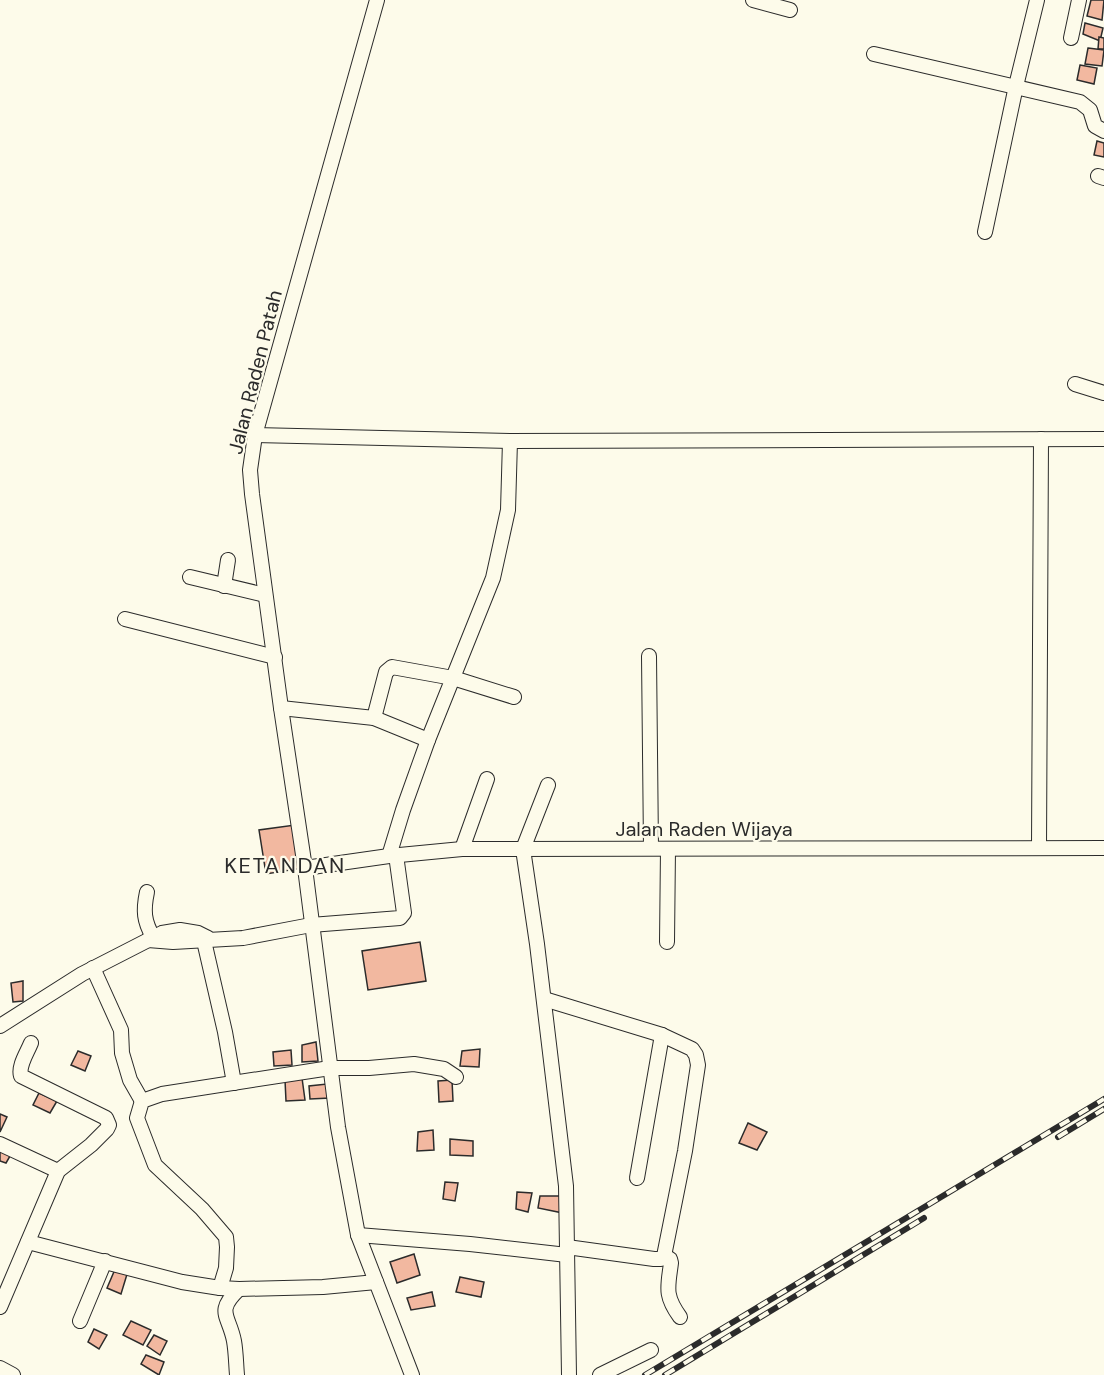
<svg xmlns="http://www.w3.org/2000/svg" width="1104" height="1375" font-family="'DM Sans',sans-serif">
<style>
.building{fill:#f2b8a0;stroke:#2b2b2b;stroke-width:1.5}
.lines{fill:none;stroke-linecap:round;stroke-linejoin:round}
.minor-casing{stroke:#2b2b2b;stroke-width:16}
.minor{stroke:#fdfbea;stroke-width:14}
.rail-casing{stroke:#2b2b2b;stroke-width:6}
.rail{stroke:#fdfbea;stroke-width:4;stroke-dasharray:11;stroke-linecap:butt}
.labels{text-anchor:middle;stroke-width:4.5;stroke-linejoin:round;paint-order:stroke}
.street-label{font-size:20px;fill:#2b2b2b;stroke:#fdfbea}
.quarter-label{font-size:22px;letter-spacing:1.5px;fill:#2b2b2b;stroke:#fdfbea}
</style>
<rect width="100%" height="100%" fill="#fdfbea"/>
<!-- building -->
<g class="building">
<polygon points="1091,0 1104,0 1102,20 1087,16"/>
<polygon points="1085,23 1103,28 1100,41 1083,34"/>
<polygon points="1099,37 1104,38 1104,49 1098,49"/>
<polygon points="1088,48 1104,50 1102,66 1085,64"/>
<polygon points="1080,65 1097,68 1094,84 1077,80"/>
<polygon points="1097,141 1104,143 1104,157 1094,155"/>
<polygon points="295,825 303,868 266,874 259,830"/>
<polygon points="420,942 426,981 368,990 362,951"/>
<polygon points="23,981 23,1001 13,1002 11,983"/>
<polygon points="316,1042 318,1061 302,1062 302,1045"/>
<polygon points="480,1049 479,1067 460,1066 462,1051"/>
<polygon points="291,1050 292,1065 274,1066 273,1052"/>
<polygon points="78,1051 91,1056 85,1071 71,1065"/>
<polygon points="302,1078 305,1100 286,1101 285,1080"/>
<polygon points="452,1080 453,1101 439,1102 438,1081"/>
<polygon points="327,1084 330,1098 310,1099 309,1086"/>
<polygon points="39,1093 57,1101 50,1113 33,1105"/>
<polygon points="0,1114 7,1117 0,1132"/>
<polygon points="748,1123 767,1132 757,1150 739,1143"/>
<polygon points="433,1130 434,1150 417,1151 418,1132"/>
<polygon points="450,1139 473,1141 473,1156 450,1155"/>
<polygon points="0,1146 13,1151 6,1163 0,1161"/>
<polygon points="445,1182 458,1183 455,1201 443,1199"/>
<polygon points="517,1192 532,1193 528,1212 516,1209"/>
<polygon points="540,1196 565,1196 563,1213 538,1208"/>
<polygon points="414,1254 420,1275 397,1283 390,1262"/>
<polygon points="116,1267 128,1271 121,1294 107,1288"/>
<polygon points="460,1277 484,1282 481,1297 456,1292"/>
<polygon points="432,1292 435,1306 411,1310 407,1298"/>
<polygon points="131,1321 151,1330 143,1345 123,1335"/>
<polygon points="94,1329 107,1335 99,1349 88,1342"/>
<polygon points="154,1335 167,1341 160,1355 147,1346"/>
<polygon points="146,1355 164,1362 159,1375 141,1364"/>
</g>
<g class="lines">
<defs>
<g id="minor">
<polyline points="377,0 255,435 250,470 252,494 281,708 305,868 338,1127 358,1235 412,1375"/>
<polyline points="753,0 790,10"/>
<polyline points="1071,38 1079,0"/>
<polyline points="874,54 1080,102 1090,110 1095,126 1104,131"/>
<polyline points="1098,176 1104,178"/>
<polyline points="985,232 1016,86 1037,0"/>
<polyline points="1075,384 1104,393"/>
<polyline points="255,435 510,441 1104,439"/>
<polyline points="190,577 265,595"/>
<polyline points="224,586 228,560"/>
<polyline points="125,619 275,657"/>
<polyline points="649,656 651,848"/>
<polyline points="281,708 374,718 428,740"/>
<polyline points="374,718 386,672 392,667 453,678 514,697"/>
<polyline points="548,785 523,849 537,944 566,1186 569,1375"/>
<polyline points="1039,848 1041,439"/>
<polyline points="462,849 487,779"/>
<polyline points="389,856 403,810 428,740 493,578 508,510 510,441"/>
<polyline points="305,868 389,856 462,849 1104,848"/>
<path d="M 147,892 C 143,911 144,921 153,937"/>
<polyline points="148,940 173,942 243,938 311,925 400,918 404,913 396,855"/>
<polyline points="204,941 225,1032 234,1083"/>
<polyline points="667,942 668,849"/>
<polyline points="93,968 121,1030 122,1053 130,1080 142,1101"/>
<polyline points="544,999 662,1035 692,1049 696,1055 698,1065 685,1151 664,1256 661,1259 654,1259 567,1247"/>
<polyline points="0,1026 82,974 162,933 180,930 198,933 208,938"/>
<polyline points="0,1144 58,1171"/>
<polyline points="637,1178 662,1035"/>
<polyline points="358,1235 470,1244 567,1255"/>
<polyline points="28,1242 182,1282 220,1288 239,1289 323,1287 376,1282"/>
<path d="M 664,1256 L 670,1259 L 671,1263 C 668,1287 664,1295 680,1317"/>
<polyline points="220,1288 226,1268 227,1247 226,1237 202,1209 155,1165 137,1118 142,1101 162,1094 330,1068 369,1068 414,1064 444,1069 456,1077"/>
<path d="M 0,1307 L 58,1171 L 91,1145 L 107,1129 L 109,1125 L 106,1118 L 21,1076 C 18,1066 27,1053 31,1043"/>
<polyline points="80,1321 105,1261"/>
<polyline points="0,1368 13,1375"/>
<path d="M 237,1375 C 236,1364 236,1352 234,1341 C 229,1315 215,1312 239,1289"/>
<polyline points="600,1375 651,1350"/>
</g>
</defs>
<!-- minor casing -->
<use href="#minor" class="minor-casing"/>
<!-- minor -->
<use href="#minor" class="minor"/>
<defs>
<g id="rail">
<polyline points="1058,1137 1104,1109"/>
<polyline points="645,1375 1104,1099"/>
<polyline points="665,1375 924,1218"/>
</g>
</defs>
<!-- rail casing -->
<use href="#rail" class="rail-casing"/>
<!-- rail -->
<use href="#rail" class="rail"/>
</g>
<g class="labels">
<!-- street labels -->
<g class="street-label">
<text transform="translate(255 372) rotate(-76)" y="7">Jalan Raden Patah</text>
<text x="704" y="836">Jalan Raden Wijaya</text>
</g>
<!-- quarter labels -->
<g class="quarter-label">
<text x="285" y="873">KETANDAN</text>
</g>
</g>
</svg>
